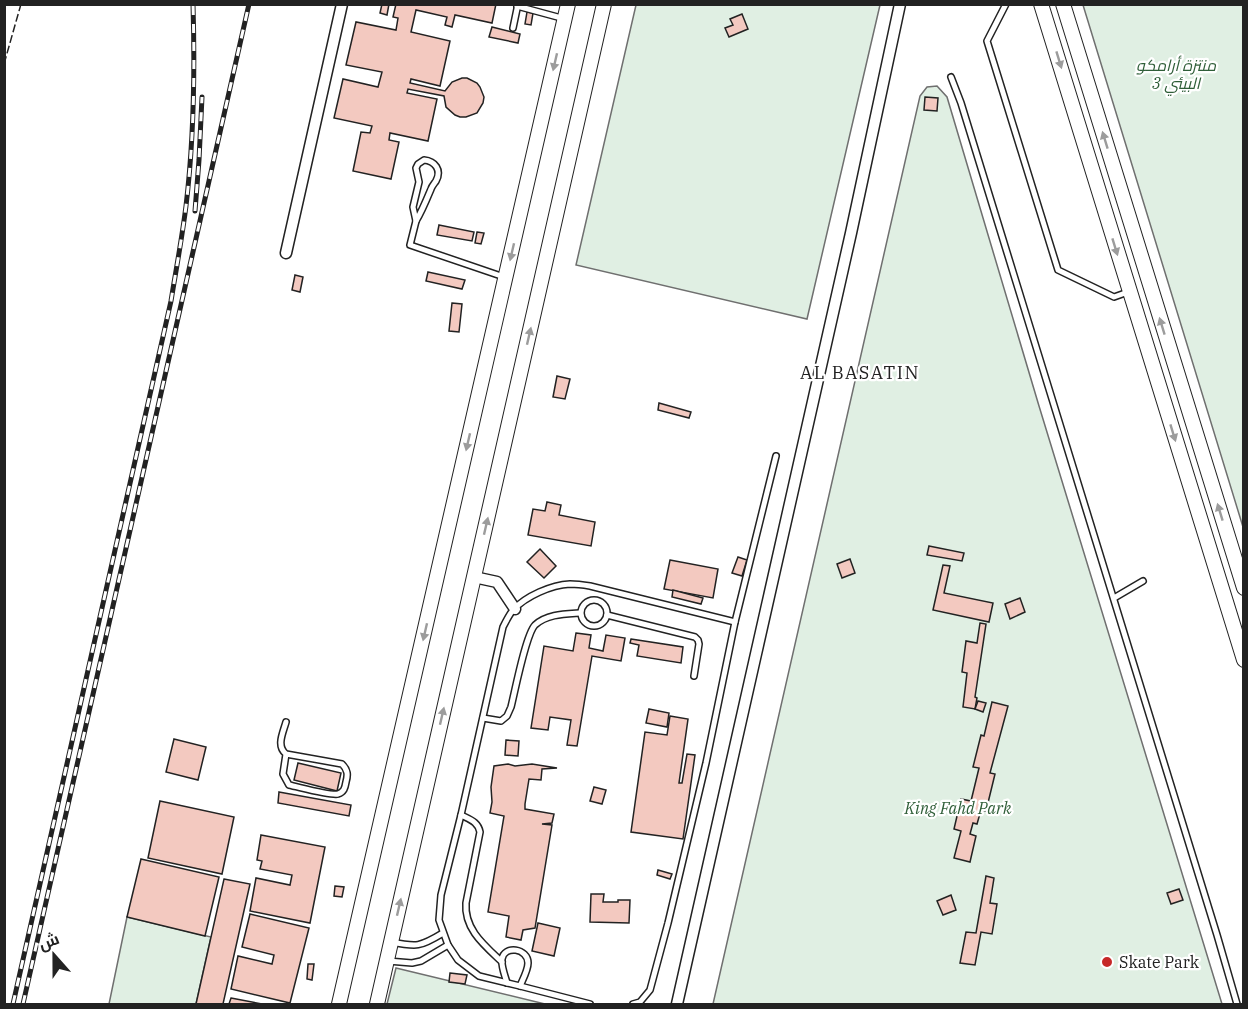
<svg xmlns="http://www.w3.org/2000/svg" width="1248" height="1009" font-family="'IBM Plex Serif',Cairo,serif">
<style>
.green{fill:#e0efe3;stroke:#6f6f6f;stroke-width:1.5}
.building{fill:#f3c9c0;stroke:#222;stroke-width:1.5}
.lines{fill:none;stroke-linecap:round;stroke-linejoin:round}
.lane-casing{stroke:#222;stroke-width:8}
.street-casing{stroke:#222;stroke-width:13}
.secondary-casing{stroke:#222;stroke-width:16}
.lane{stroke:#fff;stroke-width:5}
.street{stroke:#fff;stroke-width:10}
.secondary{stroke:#fff;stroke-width:14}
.rail-casing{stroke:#222;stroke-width:5}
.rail{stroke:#fff;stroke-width:3;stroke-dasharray:9;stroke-linecap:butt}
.fence{stroke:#222;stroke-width:1.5;stroke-dasharray:8 3;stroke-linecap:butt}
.oneway{fill:#9c9c9c}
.poi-dot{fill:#c62828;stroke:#fff;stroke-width:2}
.labels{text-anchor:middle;stroke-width:4.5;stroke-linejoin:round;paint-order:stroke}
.park-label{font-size:16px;font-style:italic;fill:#2f5e38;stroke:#fff}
.poi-label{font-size:16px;fill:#222;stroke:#fff;text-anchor:start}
.neighbourhood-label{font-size:18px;letter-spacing:1.5px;fill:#222;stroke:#fff}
</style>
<rect width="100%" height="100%" fill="#fff"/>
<!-- green -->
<g class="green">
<polygon points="636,5 880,5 807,319 576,265"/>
<polygon points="1083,5 1243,5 1243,527"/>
<polygon points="937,86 947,97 1039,406 1222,1004 713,1004 920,96 927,87"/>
<polygon points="127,917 211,937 196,1004 109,1004"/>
<polygon points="396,968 545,1004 387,1004"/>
</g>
<!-- building -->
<g class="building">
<polygon points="382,4 389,4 387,15 380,13"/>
<polygon points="396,4 496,4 492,23 455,15 452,27 445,25 447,17 416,10 411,32 450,41 440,86 411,79 410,83 445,91 452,82 462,78 467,78 477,83 480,87 484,97 483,103 477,113 466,117 460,117 455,115 446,107 444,96 408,89 407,93 437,99 428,141 390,133 389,140 399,142 391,179 353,171 361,132 370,133 372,126 334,118 343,79 378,87 382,72 346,65 356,22 396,30 398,18 393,17"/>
<polygon points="527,12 533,13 531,25 525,24"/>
<polygon points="742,14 748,29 729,37 725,28 733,25 730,19"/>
<polygon points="492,27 520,34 518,43 489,37"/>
<polygon points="925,97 938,98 937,111 924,110"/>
<polygon points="439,225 474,232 472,241 437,235"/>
<polygon points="477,232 484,233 481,244 475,243"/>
<polygon points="428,272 465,280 462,289 426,281"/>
<polygon points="295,275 303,277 300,292 292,290"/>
<polygon points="452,303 462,304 459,332 449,331"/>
<polygon points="557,376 570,379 565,399 553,397"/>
<polygon points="659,403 691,412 689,418 658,410"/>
<polygon points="547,502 561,505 559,515 595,522 591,546 528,535 533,509 545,511"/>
<polygon points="929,546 964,553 962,561 927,555"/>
<polygon points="540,549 556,566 544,578 527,562"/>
<polygon points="738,557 747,560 742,576 732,573"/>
<polygon points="850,559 855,573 842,578 837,564"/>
<polygon points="670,560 718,569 713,598 664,589"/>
<polygon points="943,565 950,566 944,593 993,603 989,622 933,610"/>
<polygon points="673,590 703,598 701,604 672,597"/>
<polygon points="1020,598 1025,612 1010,619 1005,604"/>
<polygon points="980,623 986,624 975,697 977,698 975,709 963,707 967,673 962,672 966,641 977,643"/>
<polygon points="576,633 591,635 589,648 603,651 606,635 625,638 621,661 592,656 577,746 567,745 571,720 550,717 548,730 531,728 544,646 573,651"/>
<polygon points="631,639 683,647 681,663 637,656 639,645 630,643"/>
<polygon points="978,701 986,703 983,712 975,709"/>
<polygon points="992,702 1008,706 990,773 995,774 986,811 981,810 977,824 973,823 970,834 976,836 970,862 954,858 961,831 954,829 961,799 971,801 979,768 973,767 981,735 984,736"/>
<polygon points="649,709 669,713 667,727 646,723"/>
<polygon points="670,716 688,719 679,783 682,783 687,754 695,755 683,839 631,832 645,732 667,735"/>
<polygon points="174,739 206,747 198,780 166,772"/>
<polygon points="506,740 519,741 518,756 505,755"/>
<polygon points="298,763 341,773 337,791 294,780"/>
<polygon points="508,764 515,766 532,764 557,768 542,769 541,780 529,779 525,804 525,809 554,814 552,823 542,824 552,825 535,928 523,930 521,940 506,937 509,916 488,912 504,816 490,813 492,802 491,787 494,766"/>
<polygon points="594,787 606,790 602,804 590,801"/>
<polygon points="279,792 351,805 349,816 278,803"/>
<polygon points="160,801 234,817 222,874 148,858"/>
<polygon points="261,835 325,847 310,923 250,911 256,878 290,885 292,875 260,869 262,861 257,860"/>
<polygon points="141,859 219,877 205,936 127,917"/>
<polygon points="658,870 672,874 670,879 657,875"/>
<polygon points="986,876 994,878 990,903 997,904 992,934 981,932 975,965 960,963 966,932 976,933"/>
<polygon points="224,879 250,884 223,1004 196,1004"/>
<polygon points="335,886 344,887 342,897 334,896"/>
<polygon points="1179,889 1183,900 1171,904 1167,893"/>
<polygon points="591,894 604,894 603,902 618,902 618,900 630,900 629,923 590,922"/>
<polygon points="951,895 956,910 943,915 937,901"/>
<polygon points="250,914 309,928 290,1003 231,989 238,956 272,964 274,955 242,947"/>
<polygon points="538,923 560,928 554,956 532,951"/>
<polygon points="308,964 314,964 312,980 307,979"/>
<polygon points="450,973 467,975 465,984 449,982"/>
<polygon points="231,998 262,1004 229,1004"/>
</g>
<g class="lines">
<defs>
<g id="lane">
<polyline points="1006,4 987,41 1058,270 1114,297 1128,292"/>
<polyline points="517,6 565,19"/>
<polyline points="513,28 518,4"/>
<polyline points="951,77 961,103 1217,935 1237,1004"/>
<path d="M 424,160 C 435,161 442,170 436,181 C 434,184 432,186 431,189 C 426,201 422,211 416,221 L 413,207 L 419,182 L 416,168 L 418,164 Z"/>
<polyline points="416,221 410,245 504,277"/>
<polyline points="1114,598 1143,581"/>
<circle cx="594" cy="613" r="13"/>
<polyline points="607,615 695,637 698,640 699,644 694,676"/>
<path d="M 483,718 L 501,721 L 507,716 L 511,707 C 515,691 526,634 535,625 C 547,614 565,614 580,613"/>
<path d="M 286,722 C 283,733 276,746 286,754 L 342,764 C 348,770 348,775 346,782 C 345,788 344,792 338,794 C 331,796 299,787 289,785 L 283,774 L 286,754"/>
<path d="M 461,815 C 471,820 478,822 480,832 L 466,903 C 464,929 484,945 502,962"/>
<path d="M 391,942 C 417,947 420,947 443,933"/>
<polyline points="388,961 412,963 421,961 448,945"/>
<path d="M 507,983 C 505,975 501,967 502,959 C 504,945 528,948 528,963 C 528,970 523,979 520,986"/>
<path d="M 590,1004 L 520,986 L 479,976 L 458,960 L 448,945 L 439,920 L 441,895 L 461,815 L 503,627 C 506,621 509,615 513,610 C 526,596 551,585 570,584 C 576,584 584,585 590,586 L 735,622"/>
<polyline points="633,1004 640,1002 650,990 668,923 706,763 735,622 776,456"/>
</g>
<g id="street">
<polyline points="286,253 342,4"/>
<polyline points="474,577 497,582 515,609"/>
<polyline points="677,1004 851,233 900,4"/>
</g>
<g id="secondary">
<polyline points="1041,4 1244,660"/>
<polyline points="1063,4 1244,588"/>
<polyline points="339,1004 568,4"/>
<polyline points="377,1004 604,4"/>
</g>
</defs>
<!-- lane casing -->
<use href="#lane" class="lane-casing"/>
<!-- street casing -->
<use href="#street" class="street-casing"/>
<!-- secondary casing -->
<use href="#secondary" class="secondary-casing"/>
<!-- lane -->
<use href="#lane" class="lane"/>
<!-- street -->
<use href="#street" class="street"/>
<!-- secondary -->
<use href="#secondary" class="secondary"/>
<defs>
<g id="rail">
<polyline points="195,211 199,160 202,97"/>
<path d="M 13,1004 L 171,301 C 176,270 182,238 186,206 C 194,139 195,72 193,4"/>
<polyline points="23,1004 249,4"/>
</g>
</defs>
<!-- rail casing -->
<use href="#rail" class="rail-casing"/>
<!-- rail -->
<use href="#rail" class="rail"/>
<!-- fence -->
<polyline class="fence" points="4,64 21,4"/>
</g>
<!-- one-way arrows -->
<defs><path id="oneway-solid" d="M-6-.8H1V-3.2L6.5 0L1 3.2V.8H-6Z" transform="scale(1.5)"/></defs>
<g class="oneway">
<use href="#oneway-solid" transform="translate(1059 60) rotate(73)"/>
<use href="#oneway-solid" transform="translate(555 62) rotate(103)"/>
<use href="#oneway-solid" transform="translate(1105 140) rotate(-107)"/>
<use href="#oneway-solid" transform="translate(1115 247) rotate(73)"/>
<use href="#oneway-solid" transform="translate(512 252) rotate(103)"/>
<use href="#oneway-solid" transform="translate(1162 326) rotate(-107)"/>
<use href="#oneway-solid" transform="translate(529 336) rotate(-77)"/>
<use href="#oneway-solid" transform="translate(1173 433) rotate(73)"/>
<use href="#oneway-solid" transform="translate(468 442) rotate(103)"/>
<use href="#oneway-solid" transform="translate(1220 512) rotate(-107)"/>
<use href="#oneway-solid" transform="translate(486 526) rotate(-77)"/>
<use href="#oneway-solid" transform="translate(425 632) rotate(103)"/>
<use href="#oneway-solid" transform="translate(442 716) rotate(-77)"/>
<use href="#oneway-solid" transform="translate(399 907) rotate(-77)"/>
</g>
<!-- markers -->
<circle class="poi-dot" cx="1107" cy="962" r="6"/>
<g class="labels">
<!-- park labels -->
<g class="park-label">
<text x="1176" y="71">منتزة أرامكو<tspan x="1176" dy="18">البيئي 3</tspan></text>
<text x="958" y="814">King Fahd Park</text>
</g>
<!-- poi labels -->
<g class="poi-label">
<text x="1119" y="968">Skate Park</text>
</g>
<!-- neighbourhood labels -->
<g class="neighbourhood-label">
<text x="860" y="379">AL BASATIN</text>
</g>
</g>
<!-- border -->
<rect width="1248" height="1009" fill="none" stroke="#222222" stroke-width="12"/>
<!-- north arrow -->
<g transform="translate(54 955) rotate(339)" stroke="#ffffff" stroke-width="4.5" paint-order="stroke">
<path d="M0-4.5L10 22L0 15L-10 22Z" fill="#222222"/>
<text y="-9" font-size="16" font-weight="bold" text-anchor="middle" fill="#222222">ش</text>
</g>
</svg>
